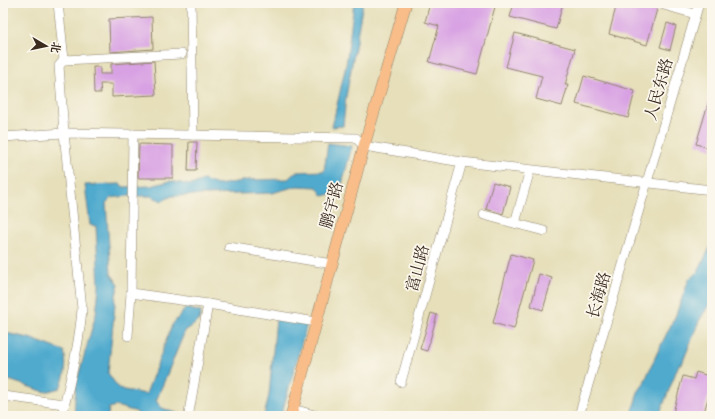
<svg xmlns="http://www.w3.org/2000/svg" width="715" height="419" font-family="'Sorts Mill Goudy','Noto Serif SC',serif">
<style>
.water{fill:#50aace;stroke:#466a76}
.building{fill:#d8a1e3}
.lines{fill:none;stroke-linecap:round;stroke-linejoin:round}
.minor-casing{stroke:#90846c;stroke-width:10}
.major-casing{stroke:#90846c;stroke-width:12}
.minor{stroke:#fff;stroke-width:9}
.major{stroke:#f8bd89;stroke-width:11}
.labels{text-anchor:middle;stroke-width:3.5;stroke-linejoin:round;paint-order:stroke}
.street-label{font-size:16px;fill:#3b2a1e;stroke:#fbf7ec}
</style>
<rect width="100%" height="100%" fill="#fbf7ec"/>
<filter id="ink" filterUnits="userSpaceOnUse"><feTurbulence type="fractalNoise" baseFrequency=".025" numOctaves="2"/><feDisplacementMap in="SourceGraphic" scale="8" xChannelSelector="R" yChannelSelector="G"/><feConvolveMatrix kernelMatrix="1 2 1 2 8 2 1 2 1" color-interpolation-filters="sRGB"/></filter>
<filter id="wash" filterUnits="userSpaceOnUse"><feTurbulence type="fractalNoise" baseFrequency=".012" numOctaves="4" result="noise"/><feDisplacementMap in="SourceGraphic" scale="16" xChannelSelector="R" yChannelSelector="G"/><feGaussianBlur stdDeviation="0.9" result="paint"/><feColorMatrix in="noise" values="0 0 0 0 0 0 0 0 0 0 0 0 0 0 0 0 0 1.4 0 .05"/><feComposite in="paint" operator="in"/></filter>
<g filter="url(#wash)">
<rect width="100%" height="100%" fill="#e6dfba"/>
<!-- water -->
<g class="water">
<polygon points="354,3 363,3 346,97 343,126 332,127 346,65"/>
<polygon points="328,143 352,146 340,192 323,196 317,187 297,186 272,193 172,196 162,201 151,196 127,196 111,198 106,203 111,274 119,284 116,295 108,373 119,389 146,394 172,325 186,308 201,312 199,321 185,331 156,401 162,408 185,416 138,416 137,412 116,406 109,408 108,416 74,416 76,384 96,314 99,287 96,226 90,225 85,185 121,184 123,187 151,186 170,181 191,185 203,180 218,185 248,180 288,179 296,172 324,171"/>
<polygon points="712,244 712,300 699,321 682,364 679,364 659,416 631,416 638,392 643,385 658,351 675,317 689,279 697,273"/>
<polygon points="276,318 307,324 281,416 264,416 269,395"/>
<path d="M 3,330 L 5,333 L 29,338 L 64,351 C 67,364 66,375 60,388 L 45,392 L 3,378 Z"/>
</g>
<g id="blocks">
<!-- building -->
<g class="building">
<polygon points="430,3 496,3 477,74 429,62 439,26 425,22"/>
<polygon points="514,3 563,3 556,29 510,17"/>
<polygon points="617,3 638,3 653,7 657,9 647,45 609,34"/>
<polygon points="152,17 153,49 110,52 109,19"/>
<polygon points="667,23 676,26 670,50 660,47"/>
<polygon points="515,33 575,49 565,85 568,85 562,106 536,99 542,76 506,67"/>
<polygon points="154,61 156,95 112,97 112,84 100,84 101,93 94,93 93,67 100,67 100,74 111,74 111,64"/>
<polygon points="584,76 635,91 628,118 576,104"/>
<polygon points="711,94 712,94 712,149 696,144"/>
<polygon points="189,142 197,142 196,171 188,171"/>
<polygon points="139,144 173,145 173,178 138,178"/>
<polygon points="493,182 510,187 503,214 486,209"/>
<polygon points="511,254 533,260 514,329 493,323"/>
<polygon points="539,274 552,278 543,310 531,306"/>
<polygon points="431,313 437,315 427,351 420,349"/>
<polygon points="696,372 712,377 712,384 703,416 672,416 683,376 694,379"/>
</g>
</g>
</g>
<g filter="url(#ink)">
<use href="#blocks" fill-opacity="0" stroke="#90846c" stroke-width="1"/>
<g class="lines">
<defs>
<g id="minor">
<polyline points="58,3 64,60"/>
<polyline points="191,3 193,135"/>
<polyline points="657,3 695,14"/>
<polyline points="3,137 64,133 356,138 364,146 462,162 712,190"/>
<polyline points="484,215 544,231"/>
<polyline points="515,223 530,170"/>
<polyline points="229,247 332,264"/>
<polyline points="131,293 208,304 316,322"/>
<polyline points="128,336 131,293 133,134"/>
<polyline points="401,382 462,162"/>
<polyline points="3,396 64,404"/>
<polyline points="293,409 318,416"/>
<polyline points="189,412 208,304"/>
<path d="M 62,416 C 70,380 79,347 82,309 L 64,133 L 59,66 L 64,60 L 182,54"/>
<polyline points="579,416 699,3"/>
</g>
<polyline id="major" points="291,416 364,146 406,3"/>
</defs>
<!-- minor casing -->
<use href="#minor" class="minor-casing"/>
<!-- major casing -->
<use href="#major" class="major-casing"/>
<!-- minor -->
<use href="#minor" class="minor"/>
<!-- major -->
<use href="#major" class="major"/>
</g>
</g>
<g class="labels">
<!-- street labels -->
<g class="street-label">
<text transform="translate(658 89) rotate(-74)" y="6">人民东路</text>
<text transform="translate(331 205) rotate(-75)" y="6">鹏宇路</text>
<text transform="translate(417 268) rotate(-75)" y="6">富山路</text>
<text transform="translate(598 295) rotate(-74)" y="6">长海路</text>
</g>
</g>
<!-- margin -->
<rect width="715" height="419" fill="none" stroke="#fbf7ec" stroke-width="16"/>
<!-- north arrow -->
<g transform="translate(46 46) rotate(99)" stroke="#fbf7ec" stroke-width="3" paint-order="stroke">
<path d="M0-3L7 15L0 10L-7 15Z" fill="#3b2a1e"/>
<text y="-6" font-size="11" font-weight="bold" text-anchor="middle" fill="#3b2a1e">北</text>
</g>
</svg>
